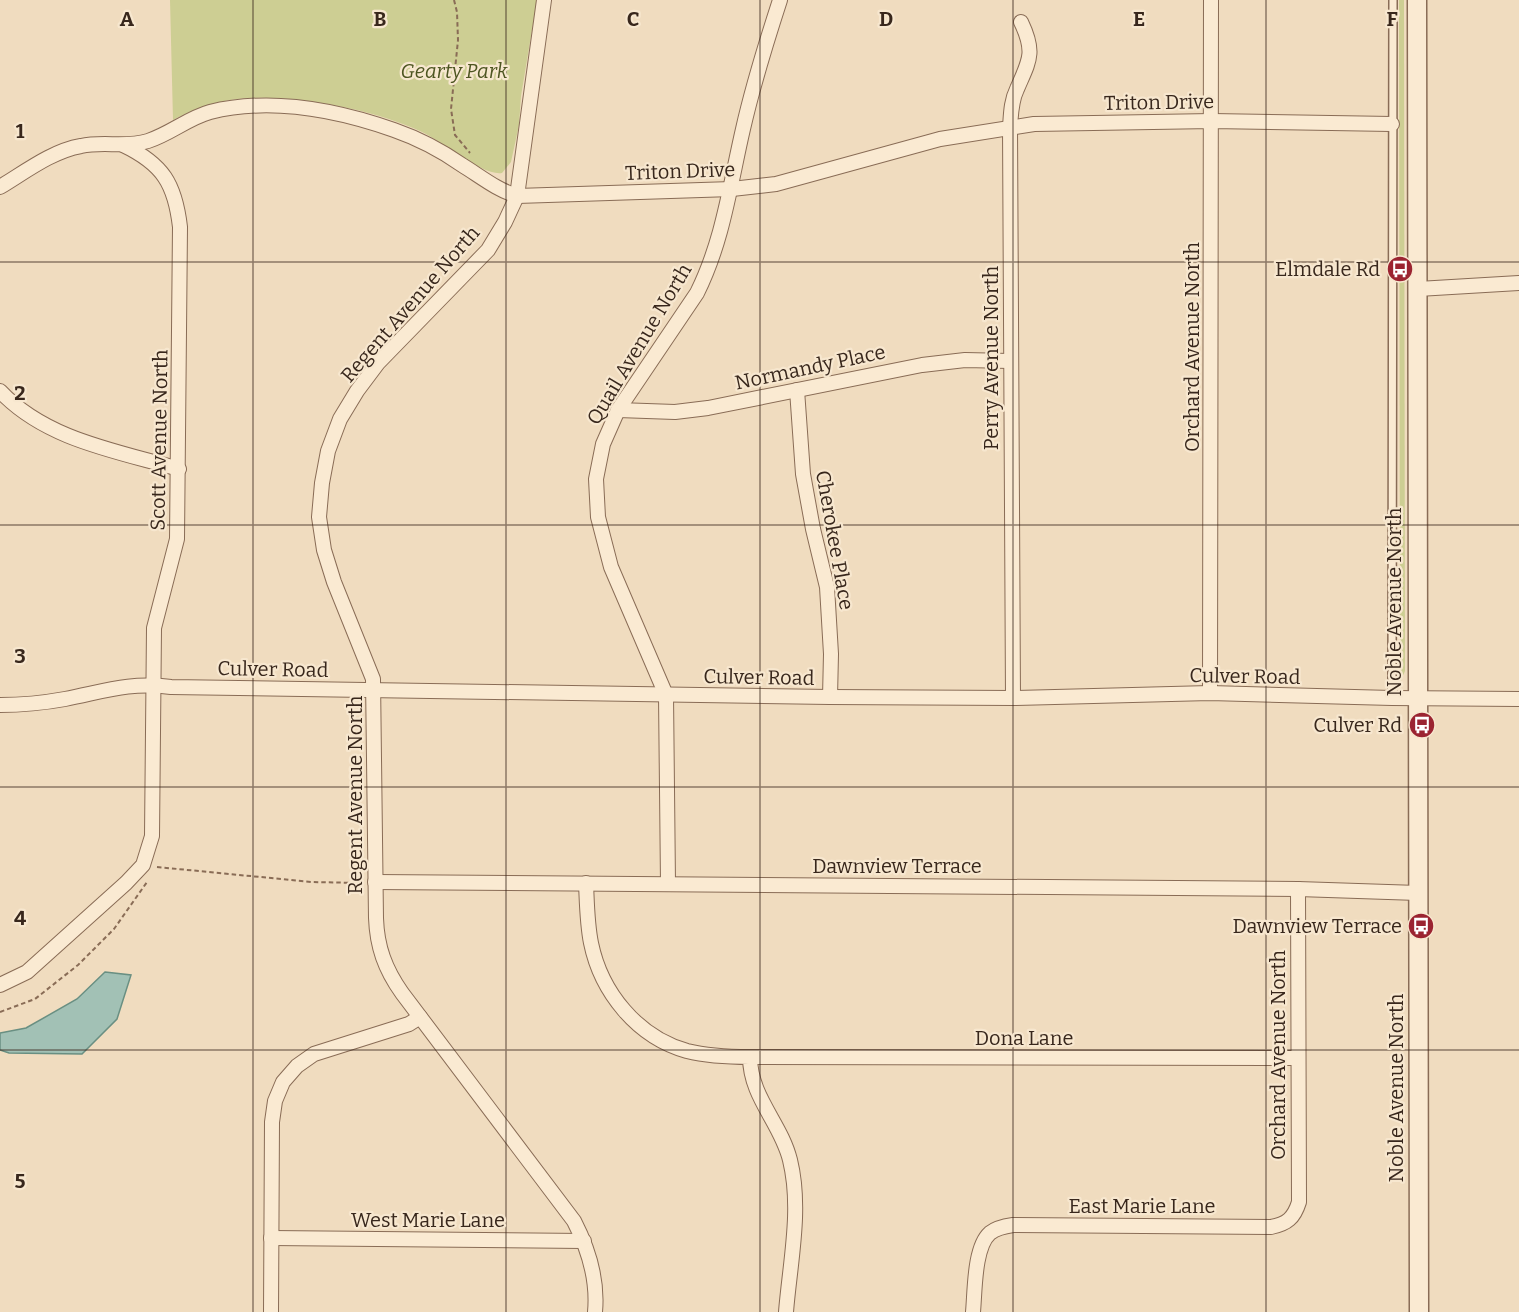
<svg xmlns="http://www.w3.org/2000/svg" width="1519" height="1312" font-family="Bitter,serif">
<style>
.green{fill:#cdce93}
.water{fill:#a2c1b5;stroke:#698f82;stroke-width:1.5}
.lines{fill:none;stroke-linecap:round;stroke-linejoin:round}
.service-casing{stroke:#896c56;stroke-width:10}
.minor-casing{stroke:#896c56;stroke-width:16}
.tertiary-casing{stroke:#896c56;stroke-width:21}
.path{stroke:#896c56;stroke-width:2;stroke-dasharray:4.5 3;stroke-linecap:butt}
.service{stroke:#faead2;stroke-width:7}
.minor{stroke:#faead2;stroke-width:14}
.tertiary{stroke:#faead2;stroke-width:18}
.grid{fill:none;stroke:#38271c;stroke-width:1.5;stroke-opacity:0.55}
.labels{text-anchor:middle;stroke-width:4.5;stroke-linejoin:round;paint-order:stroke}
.park-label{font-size:20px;font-style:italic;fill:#4d5521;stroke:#f7e7cf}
.street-label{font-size:20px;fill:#38271c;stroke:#f7e7cf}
.poi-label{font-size:20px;fill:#38271c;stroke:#f7e7cf;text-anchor:end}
.grid-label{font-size:20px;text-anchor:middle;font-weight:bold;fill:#38271c;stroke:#f7e7cf;stroke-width:4.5;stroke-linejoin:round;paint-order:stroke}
</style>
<rect width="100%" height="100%" fill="#f0dcbf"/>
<!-- green -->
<g class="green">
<path d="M 170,0 L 537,0 L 521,96 L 519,125 L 511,162 L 502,173 C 482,176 443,142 422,132 C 372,108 274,89 220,102 C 203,106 188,112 173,120 Z"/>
<polygon points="1399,0 1404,0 1405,671 1400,683"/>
</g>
<!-- water -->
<polygon class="water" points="105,972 131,975 117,1019 82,1054 9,1053 0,1050 0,1033 26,1028 77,999"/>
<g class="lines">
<defs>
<polyline id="service" points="1392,698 1393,0"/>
<g id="minor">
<path d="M 544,0 L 517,196 L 505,222 L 488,250 L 378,363 L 357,391 L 340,419 L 328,451 L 322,483 L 319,517 L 324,550 L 334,582 L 373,679 L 376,918 C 377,947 385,969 402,993 L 574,1221 C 589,1250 598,1280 595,1312"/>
<path d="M 0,187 C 25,172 52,151 81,146 C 103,141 126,148 148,141 C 170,134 188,118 210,112 C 270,97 337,110 394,130 C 417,138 442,151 462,165 C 480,176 497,190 517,196 L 732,189 L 776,184 L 940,139 L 1034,124 L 1212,121 L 1392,124"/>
<polyline points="1418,289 1519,283"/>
<polyline points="797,390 803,474 813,529 827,587 831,654 830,697"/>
<path d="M 0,391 C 46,440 117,451 179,469"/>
<polyline points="618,410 675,412 708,408 922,365 965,360 1010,361"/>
<polyline points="1210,693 1211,0"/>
<path d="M 1013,698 L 1010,127 C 1011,114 1011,101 1017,89 C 1029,61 1036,53 1021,22"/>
<path d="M 0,705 C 22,705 43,703 65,699 C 106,691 128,682 171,687 L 830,697 L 1013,698 L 1210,693 L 1392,698 L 1519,699"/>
<polyline points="375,882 1298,889 1418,893"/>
<path d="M 586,883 C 587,904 587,923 591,943 C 601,992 637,1037 687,1051 C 707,1056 729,1057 750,1057 C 750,1097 781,1123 790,1160 C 802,1209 790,1262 786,1312"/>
<path d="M 668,883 L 666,695 L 611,567 L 598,517 L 596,479 L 603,444 L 618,410 L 697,293 C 723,241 730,185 743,129 C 753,85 766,43 780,0"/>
<path d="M 0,985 L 27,972 L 126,883 L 143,865 L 152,836 L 154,628 L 177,539 L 180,227 C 175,184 163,164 123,145"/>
<polyline points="750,1057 1297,1058"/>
<polyline points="271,1238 584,1241"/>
<polyline points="271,1312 272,1122 275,1101 283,1082 297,1066 314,1054 409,1024 420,1017"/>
<path d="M 973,1312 C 975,1291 974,1247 990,1233 C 996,1228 1006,1226 1013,1225 L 1271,1227 C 1287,1224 1294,1218 1299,1202 L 1298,889"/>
</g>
<polyline id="tertiary" points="1417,0 1419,1312"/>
</defs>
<!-- service casing -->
<use href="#service" class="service-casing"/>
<!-- minor casing -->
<use href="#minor" class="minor-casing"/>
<!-- tertiary casing -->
<use href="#tertiary" class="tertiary-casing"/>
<!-- path -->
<g class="path">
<polyline points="454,0 457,12 458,40 451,109 455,135 470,153"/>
<polyline points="157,867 312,882 361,883"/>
<polyline points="0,1012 35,999 78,965 114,929 147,882"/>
</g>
<!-- service -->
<use href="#service" class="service"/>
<!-- minor -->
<use href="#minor" class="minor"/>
<!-- tertiary -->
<use href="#tertiary" class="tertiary"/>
</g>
<!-- grid -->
<path class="grid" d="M 253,0 L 253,1312M 506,0 L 506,1312M 760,0 L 760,1312M 1013,0 L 1013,1312M 1266,0 L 1266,1312M 0,262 L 1519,262M 0,525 L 1519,525M 0,787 L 1519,787M 0,1050 L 1519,1050"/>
<!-- icons -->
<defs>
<symbol id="bus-disc" viewBox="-11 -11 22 22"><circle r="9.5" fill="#9b2431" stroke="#f7e7cf"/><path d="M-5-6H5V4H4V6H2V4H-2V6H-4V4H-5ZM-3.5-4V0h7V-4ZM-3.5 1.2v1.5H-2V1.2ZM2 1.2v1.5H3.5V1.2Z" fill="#fff"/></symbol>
</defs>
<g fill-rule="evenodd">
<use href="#bus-disc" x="1385" y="254" width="30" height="30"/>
<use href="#bus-disc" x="1407" y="710" width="30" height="30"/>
<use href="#bus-disc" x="1406" y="911" width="30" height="30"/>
</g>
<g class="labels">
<!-- park labels -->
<g class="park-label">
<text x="454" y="78">Gearty Park</text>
</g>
<!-- street labels -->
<g class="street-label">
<text transform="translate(1159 102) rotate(-1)" y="7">Triton Drive</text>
<text transform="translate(680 171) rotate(-2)" y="7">Triton Drive</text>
<text transform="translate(410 304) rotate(-49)" y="7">Regent Avenue North</text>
<text transform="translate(639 344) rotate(-59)" y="7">Quail Avenue North</text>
<text transform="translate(1192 347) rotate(-90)" y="7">Orchard Avenue North</text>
<text transform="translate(991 358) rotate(-90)" y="7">Perry Avenue North</text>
<text transform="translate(810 367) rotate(-12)" y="7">Normandy Place</text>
<text transform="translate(159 440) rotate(-89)" y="7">Scott Avenue North</text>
<text transform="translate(835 540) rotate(80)" y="7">Cherokee Place</text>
<text transform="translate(1394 602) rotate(-90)" y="7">Noble Avenue North</text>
<text transform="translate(273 669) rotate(1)" y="7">Culver Road</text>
<text transform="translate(1245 676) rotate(1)" y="7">Culver Road</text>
<text transform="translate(759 677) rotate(1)" y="7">Culver Road</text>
<text transform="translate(355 795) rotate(-90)" y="7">Regent Avenue North</text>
<text x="897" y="873">Dawnview Terrace</text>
<text x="1024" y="1045">Dona Lane</text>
<text transform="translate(1278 1055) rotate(-90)" y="7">Orchard Avenue North</text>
<text transform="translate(1396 1088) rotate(-90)" y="7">Noble Avenue North</text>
<text x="1142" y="1213">East Marie Lane</text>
<text x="428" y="1227">West Marie Lane</text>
</g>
<!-- poi labels -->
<g class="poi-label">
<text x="1380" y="276">Elmdale Rd</text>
<text x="1402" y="732">Culver Rd</text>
<text x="1402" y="933">Dawnview Terrace</text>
</g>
</g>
<g class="grid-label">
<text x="127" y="26">A</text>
<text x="380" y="26">B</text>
<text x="633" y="26">C</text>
<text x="886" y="26">D</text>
<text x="1139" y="26">E</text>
<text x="1392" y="26">F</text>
<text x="20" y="138">1</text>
<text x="20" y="400">2</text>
<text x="20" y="663">3</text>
<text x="20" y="925">4</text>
<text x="20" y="1188">5</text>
</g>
</svg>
